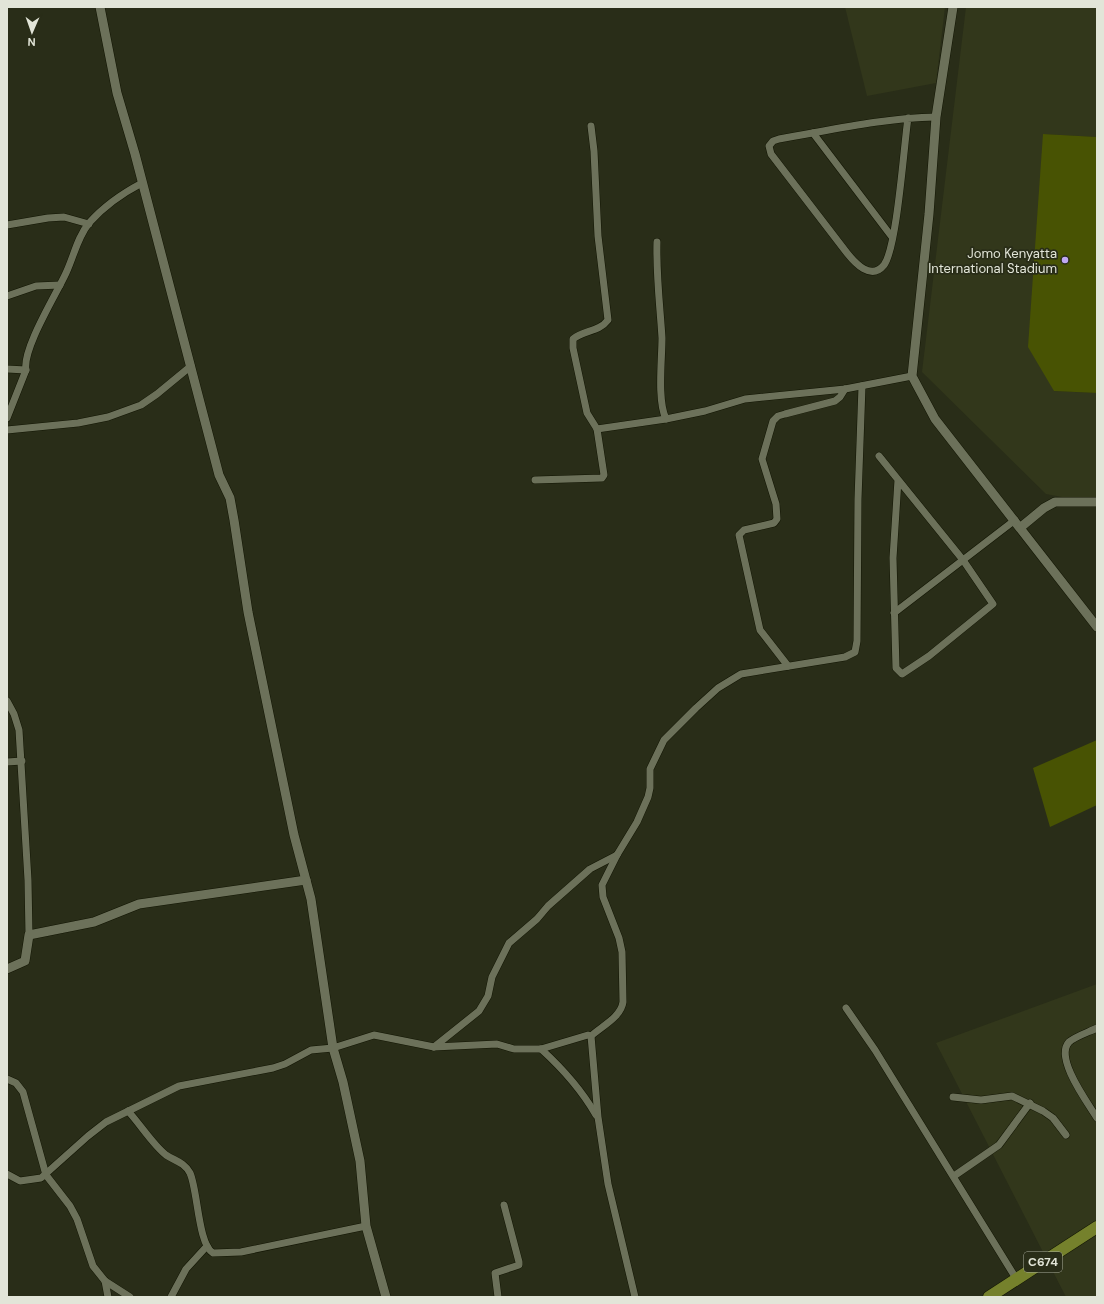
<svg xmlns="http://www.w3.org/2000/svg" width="1104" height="1304" font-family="'DM Sans',sans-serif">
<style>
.built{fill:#32371b}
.green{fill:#485303}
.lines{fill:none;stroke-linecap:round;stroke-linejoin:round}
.minor-casing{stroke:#121503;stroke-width:8}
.tertiary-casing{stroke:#121503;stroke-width:10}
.primary-casing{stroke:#121503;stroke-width:13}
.minor{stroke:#6c715a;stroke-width:7}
.tertiary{stroke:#6c715a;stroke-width:9}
.primary{stroke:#75812c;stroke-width:12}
.poi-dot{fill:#c0a8f4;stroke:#292d18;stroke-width:1.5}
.labels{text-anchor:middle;stroke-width:3.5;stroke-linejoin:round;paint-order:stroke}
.shield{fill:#292d18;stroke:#aaae9e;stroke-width:1}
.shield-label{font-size:12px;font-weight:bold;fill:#e2e5d8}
.poi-label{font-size:13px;fill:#e2e5d8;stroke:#292d18;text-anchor:end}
</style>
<rect width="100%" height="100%" fill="#292d18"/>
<!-- built -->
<g class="built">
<polygon points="845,7 945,7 936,83 867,96"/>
<polygon points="966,7 1097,7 1097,137 1043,134 1054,391 1097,393 1097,498 1062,497 1046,494 922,372"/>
<polygon points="1097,984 1097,1297 1066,1297 936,1043"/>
</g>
<!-- green -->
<g class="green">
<polygon points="1043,134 1097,137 1097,393 1054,391 1028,347"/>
<polygon points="1097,740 1097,805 1050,827 1033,768"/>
</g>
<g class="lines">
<defs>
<g id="minor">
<path d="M 908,118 C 904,144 897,248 884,265 C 871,281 855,263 847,253 L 771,154 L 769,146 L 773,141 L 779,139 C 832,130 883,118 936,117"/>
<polyline points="813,133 892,237"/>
<polyline points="7,225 48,218 64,217 89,224"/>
<path d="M 657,242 C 656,274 660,306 662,338 C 662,359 657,401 666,419 L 705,411 L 745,399 L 845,389 L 912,376"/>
<polyline points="7,296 36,286 60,285"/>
<polyline points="7,369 26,370"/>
<path d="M 7,418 L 26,370 C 22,349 57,293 66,273 C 74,256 77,238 89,223 C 104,206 123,193 142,183"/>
<polyline points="597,429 666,419"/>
<polyline points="7,430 78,423 108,417 141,405 157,394 191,366"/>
<polyline points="879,456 963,560 993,604 929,656 902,674 896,668 893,558 898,480"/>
<path d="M 535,480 L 602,478 L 604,475 L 597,429 L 587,413 L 573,348 L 573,339 C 584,330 599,332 608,320 L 598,236 L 594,151 L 591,126"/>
<polyline points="894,613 1015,520"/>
<polyline points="788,666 760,630 739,535 744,530 774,523 777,519 776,504 762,459 773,421 778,416 785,414 835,401 840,397 845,389"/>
<polyline points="7,701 14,714 19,730 28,880 29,935"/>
<polyline points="7,762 22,761"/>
<polyline points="846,1008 875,1050 1017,1280"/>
<path d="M 1097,1028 C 1089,1032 1076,1036 1069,1042 C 1054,1058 1088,1103 1097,1118"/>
<path d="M 591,1036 C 602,1026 621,1017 623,1002 L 622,952 L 619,938 L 603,897 L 602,885 L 617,855"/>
<polyline points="434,1047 479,1011 488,996 492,977 509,943 537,919 548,906 590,869 617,855 637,822 648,797 650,788 650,769 664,740 696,708 718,688 741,674 845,657 855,652 857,641 858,499 862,386"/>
<path d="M 541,1049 C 563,1069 581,1089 596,1115"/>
<polyline points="7,1079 16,1083 23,1092 46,1175 70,1206 77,1219 93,1266 105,1281 130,1297"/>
<polyline points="953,1097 981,1100 1012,1096 1043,1111 1053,1118 1066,1135"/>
<path d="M 128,1111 C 140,1124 153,1145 166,1155 C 175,1161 184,1162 190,1173 C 198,1191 198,1244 213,1253 L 241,1252 L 366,1226"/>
<polyline points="7,1174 20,1181 41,1178 88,1136 106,1122 179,1086 273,1068 285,1064 311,1050 333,1048 374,1035 434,1047 497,1044 514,1049 541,1049 588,1035 591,1036 598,1117 608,1184 635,1297"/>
<polyline points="954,1176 999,1145 1030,1103"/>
<polyline points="105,1281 108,1297"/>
<polyline points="171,1297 186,1269 207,1246"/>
<polyline points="498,1297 495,1273 519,1265 519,1262 504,1205"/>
</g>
<g id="tertiary">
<polyline points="100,7 117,93 135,154 219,475 230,498 234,520 248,612 294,835 311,899 333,1048 343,1082 360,1161 366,1226 386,1297"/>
<polyline points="953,7 936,117 929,214 912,376 935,419 1097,627"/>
<polyline points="1021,527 1044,508 1055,502 1097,502"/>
<polyline points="7,969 25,961 29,935 94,922 139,904 306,880"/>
</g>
<polyline id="primary" points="989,1297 1097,1227"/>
</defs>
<!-- minor casing -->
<use href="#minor" class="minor-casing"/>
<!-- tertiary casing -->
<use href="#tertiary" class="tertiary-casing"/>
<!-- primary casing -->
<use href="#primary" class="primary-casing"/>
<!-- minor -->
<use href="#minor" class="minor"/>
<!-- tertiary -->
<use href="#tertiary" class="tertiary"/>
<!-- primary -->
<use href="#primary" class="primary"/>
</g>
<!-- markers -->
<circle class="poi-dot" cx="1065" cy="260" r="4"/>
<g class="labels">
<!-- shield labels -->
<rect class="shield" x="1024" y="1252" width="38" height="20" rx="3"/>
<g class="shield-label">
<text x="1043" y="1266">C674</text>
</g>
<!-- poi labels -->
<g class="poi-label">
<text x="1057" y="258">Jomo Kenyatta<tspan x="1057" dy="15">International Stadium</tspan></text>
</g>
</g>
<!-- border -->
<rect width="1104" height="1304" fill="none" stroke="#e2e5d8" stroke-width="16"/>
<!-- north arrow -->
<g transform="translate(32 32) rotate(182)" stroke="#292d18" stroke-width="3" paint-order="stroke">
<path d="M0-3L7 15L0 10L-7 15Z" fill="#e2e5d8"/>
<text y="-6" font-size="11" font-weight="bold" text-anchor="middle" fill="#e2e5d8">N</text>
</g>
</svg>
